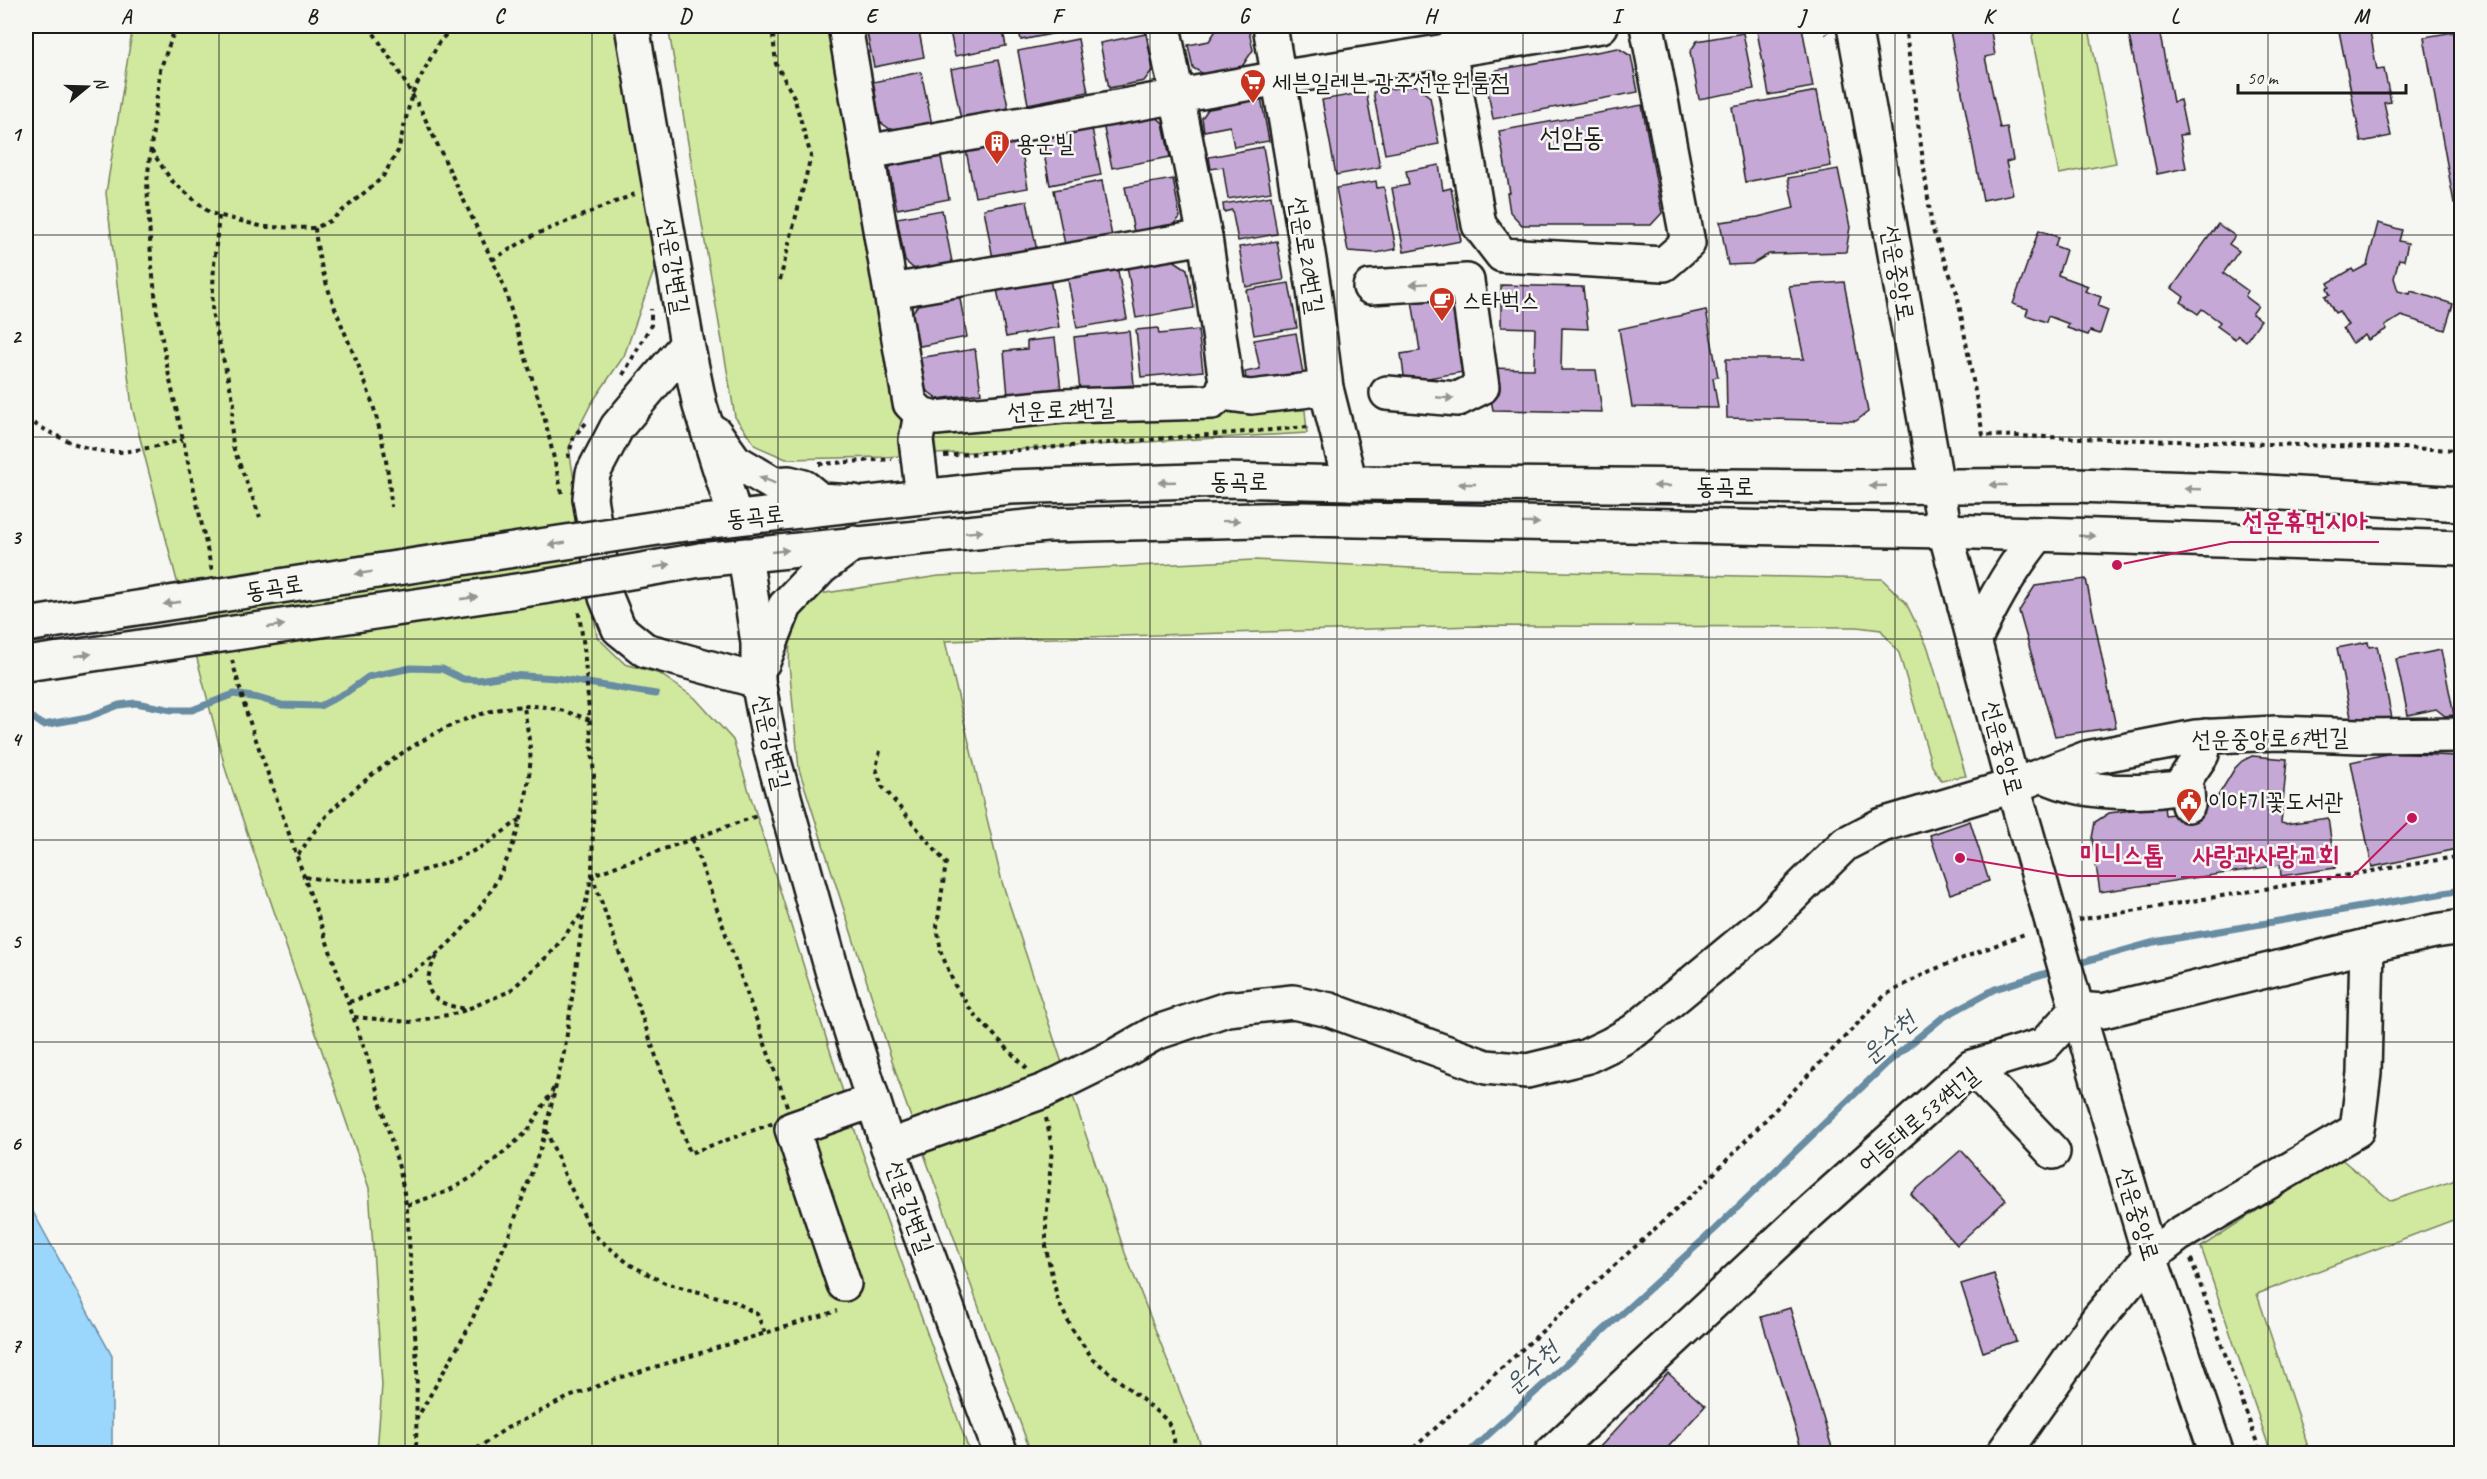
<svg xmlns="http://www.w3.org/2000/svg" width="2487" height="1479" font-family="Caveat,'Poor Story',sans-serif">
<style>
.green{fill:#d1e99e;stroke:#76825d;stroke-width:1.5}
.water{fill:#9bd6fc;stroke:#688ca2;stroke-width:1.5}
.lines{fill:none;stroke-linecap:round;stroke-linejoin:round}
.stream{stroke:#688ca2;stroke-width:7}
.building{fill:#c5a8d5;stroke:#1c1c1c;stroke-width:1.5}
.minor-casing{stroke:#1c1c1c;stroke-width:38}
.major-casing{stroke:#1c1c1c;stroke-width:38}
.path{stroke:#1c1c1c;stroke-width:4;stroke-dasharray:4.5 4.5;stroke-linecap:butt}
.minor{stroke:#f6f6f2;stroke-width:33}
.major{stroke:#f6f6f2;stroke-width:33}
.major-bridge-casing{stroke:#1c1c1c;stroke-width:38;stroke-linecap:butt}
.major-bridge{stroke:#f6f6f2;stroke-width:33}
.oneway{fill:#949492}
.grid{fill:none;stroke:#1c1c1c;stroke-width:1.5;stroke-opacity:0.55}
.labels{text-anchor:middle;stroke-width:5;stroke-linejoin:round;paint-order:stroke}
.poi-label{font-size:24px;fill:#1c1c1c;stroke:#f6f6f2;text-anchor:start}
.street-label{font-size:24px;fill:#1c1c1c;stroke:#f6f6f2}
.water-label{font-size:26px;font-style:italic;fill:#42545f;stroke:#f6f6f2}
.quarter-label{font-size:27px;fill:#1c1c1c;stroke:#f6f6f2}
.leader{fill:none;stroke:#c2185b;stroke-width:2}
.callout-dot{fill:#c2185b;stroke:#f6f6f2;stroke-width:2}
.callout-label{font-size:26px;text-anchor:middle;font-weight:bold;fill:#c2185b;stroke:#f6f6f2;stroke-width:5;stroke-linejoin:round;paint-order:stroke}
.neatline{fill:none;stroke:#1c1c1c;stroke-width:2}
.grid-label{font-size:20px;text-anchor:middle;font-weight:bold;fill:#1c1c1c}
</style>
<rect width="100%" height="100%" fill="#f6f6f2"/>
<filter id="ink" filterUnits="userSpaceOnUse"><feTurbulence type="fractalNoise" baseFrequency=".0167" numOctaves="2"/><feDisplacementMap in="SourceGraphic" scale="12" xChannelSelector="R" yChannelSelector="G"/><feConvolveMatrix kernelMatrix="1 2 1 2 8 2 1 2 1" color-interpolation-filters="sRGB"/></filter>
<g filter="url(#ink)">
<!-- green -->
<g class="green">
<polygon points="133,26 620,26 657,262 624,356 591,404 569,447 597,637 625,664 660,674 695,698 733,740 858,1140 970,1453 377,1453 382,1385 369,1188 226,771 132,407 106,193"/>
<polygon points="668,26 833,26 902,427 1305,410 1307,433 883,457 786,459 756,446 735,417"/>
<polygon points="2042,26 2087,26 2089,29 2116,163 2059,174 2032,37 2035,29"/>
<polygon points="1254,560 1432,569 1882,579 1906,603 1928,648 1966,776 1941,780 1932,766 1899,653 1881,630 1857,627 1475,626 945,641 1002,882 1125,1253 1204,1453 1031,1453 904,1098 799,769 789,664 790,635 806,602 819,594 939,576"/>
<polygon points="2339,1157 2391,1201 2453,1181 2461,1161 2461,1217 2257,1294 2310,1453 2271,1453 2201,1247"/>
</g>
<!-- water -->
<polygon class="water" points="26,1199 112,1356 112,1453 26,1453"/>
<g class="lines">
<!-- stream -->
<g class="stream">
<polyline points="26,713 43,725 88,717 119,705 136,703 172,710 192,710 234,694 258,698 282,705 320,706 347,692 368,677 411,668 442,669 463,679 478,680 510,675 556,678 656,694"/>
<polyline points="2072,965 2154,942 2462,890"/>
<polyline points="1467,1454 1714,1230 1887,1063 1942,1018 1995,989 2056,970"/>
</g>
</g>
<!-- building -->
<g class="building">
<polygon points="867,26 918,26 924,57 874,67 866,28"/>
<polygon points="949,26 1002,26 1006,46 955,56"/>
<polygon points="1018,26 1076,26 1077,29 1021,40"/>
<polygon points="1100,26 1136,26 1101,32"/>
<polygon points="1219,26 1248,26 1253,50 1237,74 1212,79 1193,68 1188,45 1209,41"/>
<polygon points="1756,26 1802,27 1813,87 1769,95"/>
<polygon points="1949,26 1990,26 1995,55 1985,57 2000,128 2007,127 2013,160 2006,162 2013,194 1983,200"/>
<polygon points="2127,26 2168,26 2169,29 2159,30 2173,102 2180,100 2187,134 2180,135 2186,168 2157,174"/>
<polygon points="2338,26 2369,26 2377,70 2384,69 2391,102 2384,103 2391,136 2361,142"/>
<polygon points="2454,32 2462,75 2462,202 2454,203 2424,37"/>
<polygon points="1151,33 1157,64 1144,81 1109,88 1100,43"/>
<polygon points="1743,33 1754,89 1699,99 1690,52 1697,41"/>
<polygon points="1078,39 1088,92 1028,104 1018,51"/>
<polygon points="1618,48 1631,56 1638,92 1493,119 1486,81 1497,70"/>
<polygon points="998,60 1009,111 961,120 951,69"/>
<polygon points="921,72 932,125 894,132 880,122 873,82"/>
<polygon points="1415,85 1430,97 1439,144 1385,154 1373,92"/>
<polygon points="1817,91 1831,166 1745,182 1732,107"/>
<polygon points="1366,92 1380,167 1336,175 1322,100"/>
<polygon points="1261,97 1269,141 1234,147 1230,126 1204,131 1202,118 1211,105"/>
<polygon points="1642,105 1662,213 1651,225 1522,225 1510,212 1507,193 1510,193 1499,131"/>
<polygon points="1153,114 1163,123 1170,157 1112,168 1103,124"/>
<polygon points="1091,123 1101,175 1050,185 1040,133"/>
<polygon points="1019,135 1028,188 975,197 965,145"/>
<polygon points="939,147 949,199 897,209 889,169 898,154"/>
<polygon points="1263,147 1271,192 1228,199 1223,167 1211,169 1209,157"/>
<polygon points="1439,165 1443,190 1451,188 1461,241 1404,252 1392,188 1409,185 1406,171"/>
<polygon points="1838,169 1850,227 1846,252 1769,254 1752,264 1728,265 1720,222 1758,217 1794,208 1788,178"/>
<polygon points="1173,179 1180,217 1170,230 1135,237 1125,187"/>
<polygon points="1102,181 1112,237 1065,245 1054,190"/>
<polygon points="1376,181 1377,188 1384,187 1396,249 1376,253 1348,251 1336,188"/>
<polygon points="1271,196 1277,234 1238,241 1232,210 1224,212 1223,204"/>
<polygon points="1027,201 1037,251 993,259 984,209"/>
<polygon points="942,210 953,267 919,273 905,261 897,218"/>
<polygon points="2378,223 2402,230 2399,241 2408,243 2404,260 2399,259 2394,278 2398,291 2410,294 2411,291 2453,304 2445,330 2401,316 2385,326 2387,329 2368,340 2365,335 2352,343 2343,328 2348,325 2339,311 2335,313 2325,296 2330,294 2327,288 2330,287 2328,283 2352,269 2354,272 2367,265"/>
<polygon points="2218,224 2235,236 2229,244 2239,251 2223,273 2248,291 2245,296 2258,306 2252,314 2261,320 2246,341 2238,335 2235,339 2217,326 2220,322 2202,309 2198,314 2181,302 2184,297 2172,288"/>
<polygon points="2039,230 2058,237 2055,246 2066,250 2058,275 2088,286 2085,291 2101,297 2098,306 2108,310 2100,334 2090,331 2088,335 2067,328 2069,324 2048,316 2046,322 2026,315 2028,309 2013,304"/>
<polygon points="1277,241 1284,280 1246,287 1239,247"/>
<polygon points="1170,258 1187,269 1194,308 1136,318 1127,266"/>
<polygon points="1117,266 1127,319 1077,328 1067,275"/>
<polygon points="1050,279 1059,327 1006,337 997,289"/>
<polygon points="1844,282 1868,412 1856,421 1727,418 1726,359 1804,359 1789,286"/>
<polygon points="1289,283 1297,328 1254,335 1246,290"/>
<polygon points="1501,285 1583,287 1588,329 1562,328 1561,370 1596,370 1602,412 1493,410 1485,368 1534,369 1535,328 1501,327"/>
<polygon points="1462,286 1475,370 1405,382 1401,354 1420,351 1411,294"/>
<polygon points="958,288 967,337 915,347 909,317 927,293"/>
<polygon points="1706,310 1718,377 1713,378 1718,408 1632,407 1619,329"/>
<polygon points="1158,328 1159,334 1198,330 1203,371 1141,377 1136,330"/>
<polygon points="1129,331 1134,385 1080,390 1074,337"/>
<polygon points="1296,333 1304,380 1247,386 1245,372 1260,369 1254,340"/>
<polygon points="1055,338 1061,390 1008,396 1004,351 1027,349 1027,341"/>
<polygon points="975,349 981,393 938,399 922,387 918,358"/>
<polygon points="2086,579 2116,727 2055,736 2019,611 2035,586"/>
<polygon points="2368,642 2369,647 2377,646 2392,718 2353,727 2337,648"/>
<polygon points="2441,650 2454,715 2445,716 2436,709 2408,715 2396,659"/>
<polygon points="2391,753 2455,756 2462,789 2462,848 2372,867 2351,762"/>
<polygon points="2252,756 2287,759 2281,823 2285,824 2328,818 2335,868 2281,876 2280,865 2100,892 2092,838 2095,822 2109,813 2164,806 2165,815 2200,811 2215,801 2235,768 2242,761"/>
<polygon points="1970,821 1989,881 1950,894 1930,835"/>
<polygon points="1961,1150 2006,1200 1957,1245 1911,1194"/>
<polygon points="1994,1274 2016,1341 1983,1352 1961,1284"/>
<polygon points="1790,1308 1834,1454 1803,1454 1761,1317"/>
<polygon points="1668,1373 1705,1406 1662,1454 1603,1454 1598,1449"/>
</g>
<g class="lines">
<defs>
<g id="minor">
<polyline points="632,26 687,344 700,406 735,517"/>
<polyline points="845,26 910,403 921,414 936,418 1063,406 1212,402 1222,393 1226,382 1205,237 1163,26"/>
<polyline points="1270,26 1314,290 1326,388 1350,483"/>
<polyline points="1854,26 1945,531 2013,786 2077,1009 2150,1257 2217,1454"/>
<polyline points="1449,49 1479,225 1502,255 1664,264 1688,243 1647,26"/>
<polyline points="867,152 1279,78 1601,26"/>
<polyline points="1370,287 1467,281 1482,387 1458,399 1387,393"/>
<polyline points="892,291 1205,237"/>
<polyline points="687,344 617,427 593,473 590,498 606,597 619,629 645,650 758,681"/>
<polyline points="1222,393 1251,397 1326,388"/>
<polyline points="921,414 916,440 923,497"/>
<polyline points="715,433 735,461 774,484 789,483 804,487 820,500 854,502"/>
<polyline points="745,555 758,643 758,681 771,750 835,981 888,1147 1001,1454"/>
<polyline points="763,662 785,606 822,567 854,543"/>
<path d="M 2043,775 C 2075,791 2114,793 2149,791 C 2162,791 2174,786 2187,790 L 2188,805"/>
<polyline points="2179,788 2202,754 2206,736"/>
<polyline points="2077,1009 2103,1011 2367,946 2435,931 2462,927"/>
<polyline points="1972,1067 2053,1152"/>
<polyline points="888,1147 1044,1091 1115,1056 1155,1033 1227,1009 1293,1002 1330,1010 1486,1067 1527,1071 1585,1057 1610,1045 1634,1031 1768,920 1845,844 1882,825 2013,786 2087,758 2196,737 2277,733 2360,736 2462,735"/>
<polyline points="844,1284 792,1129 872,1101"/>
<polyline points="1551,1454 1809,1213 1972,1067 2044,1045 2077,1009"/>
<polyline points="2003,1454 2098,1319 2150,1257 2178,1235 2357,1130 2364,1073 2367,946"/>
</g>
<g id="major">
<polyline points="677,525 1009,487 1224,480 1350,483 1845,487 2076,485 2251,491 2462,504"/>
<polyline points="700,560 1046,525 1302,519 1945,531 2462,548"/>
<path d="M 1974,641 C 1992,603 2012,566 2039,534"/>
</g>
</defs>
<!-- minor casing -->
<use href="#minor" class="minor-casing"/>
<!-- major casing -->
<use href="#major" class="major-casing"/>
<!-- path -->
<g class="path">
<polyline points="176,26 160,70 147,182 151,258 157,312 169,376 212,571"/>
<polyline points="369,26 396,67 421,110 502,281 545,420 562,493"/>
<polyline points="772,26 776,64 794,97 811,156 780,280"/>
<polyline points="1821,26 1827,34"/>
<polyline points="1905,26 1932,228 1957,293 1983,435 2462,450"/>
<polyline points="151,150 171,180 210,213 264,227 315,228 330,221 382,178 398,151 412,94 439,42 454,26"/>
<polyline points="219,216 214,264 212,313 234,403 231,421 233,447 260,517"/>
<path d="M 315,228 C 320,293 357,350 375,412 C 383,442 390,475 391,507"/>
<polyline points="492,260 534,235 635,194"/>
<polyline points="623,375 651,325 651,309"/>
<path d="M 26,419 C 50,433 84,452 113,452 C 136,452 160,445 183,440"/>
<polyline points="944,456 1308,427"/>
<polyline points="568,458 574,436 586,423"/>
<polyline points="819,464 892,459"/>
<polyline points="232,660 247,714 368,1059 400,1171 407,1209 417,1364 416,1454"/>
<polyline points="880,751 876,768 882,786 946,863 937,926 941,952 954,984 972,1012 1027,1069"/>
<polygon points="692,839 791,1117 690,1153 592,875"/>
<polyline points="692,839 757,816"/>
<path d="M 298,855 C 309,840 320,821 334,808 C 383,761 462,705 532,706 C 552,706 571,713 590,720"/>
<path d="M 305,877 C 367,887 426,876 481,847 C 495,839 507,828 520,820"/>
<polyline points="2078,920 2462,856"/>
<path d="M 437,956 C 417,990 432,1005 468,1009"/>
<path d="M 349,1002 C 455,969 521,876 530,766 C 532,747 526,725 524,706"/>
<polyline points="354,1017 410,1022 458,1013 510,991 551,953 583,912"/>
<polyline points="1046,1118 1052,1147 1046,1222 1046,1249 1058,1301 1072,1329 1093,1359 1168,1421 1174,1439 1175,1454"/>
<polyline points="546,1130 567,1180 593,1234 629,1264 665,1283 733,1301 757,1314 765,1333"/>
<polyline points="407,1205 446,1192 478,1174 527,1132 554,1088"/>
<polyline points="2191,1259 2261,1454"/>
<polyline points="416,1420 468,1329 509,1235 542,1144 565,1048 584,911 592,875 594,776 584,647 578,608"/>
<polyline points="469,1454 507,1428 569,1397 619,1378 837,1311"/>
<polyline points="1407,1454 1702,1186 1885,995 1930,971 2027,933"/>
</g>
<!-- minor -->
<use href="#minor" class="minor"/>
<!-- major -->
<use href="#major" class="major"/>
<defs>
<g id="major-bridge">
<polyline points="26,625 677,525"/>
<polyline points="26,664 543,587 700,560"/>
</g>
</defs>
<!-- major-bridge casing -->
<use href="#major-bridge" class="major-bridge-casing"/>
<!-- major-bridge -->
<use href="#major-bridge" class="major-bridge"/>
</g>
<!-- one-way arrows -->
<defs><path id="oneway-solid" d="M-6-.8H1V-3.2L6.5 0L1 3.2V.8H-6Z" transform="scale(1.5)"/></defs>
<g class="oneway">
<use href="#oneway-solid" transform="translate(1419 284) rotate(176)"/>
<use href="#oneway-solid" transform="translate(1445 398) rotate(5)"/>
<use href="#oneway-solid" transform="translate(767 480) rotate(-158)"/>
<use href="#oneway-solid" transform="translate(1167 482) rotate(178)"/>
<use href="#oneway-solid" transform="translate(1467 484) rotate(-180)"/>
<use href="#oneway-solid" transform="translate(1998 485) rotate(-180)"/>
<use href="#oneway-solid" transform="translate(1662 486) rotate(-180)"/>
<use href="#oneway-solid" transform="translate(1878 486) rotate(178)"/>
<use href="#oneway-solid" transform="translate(2193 489) rotate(-178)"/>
<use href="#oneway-solid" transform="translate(1231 521) rotate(-1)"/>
<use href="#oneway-solid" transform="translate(1531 523) rotate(1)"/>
<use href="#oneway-solid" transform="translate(974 532) rotate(-5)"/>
<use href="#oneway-solid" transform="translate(2087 536) rotate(2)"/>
<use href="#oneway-solid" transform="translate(557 544) rotate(171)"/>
<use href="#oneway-solid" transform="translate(780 551) rotate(-6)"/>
<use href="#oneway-solid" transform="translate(662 566) rotate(-10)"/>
<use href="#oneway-solid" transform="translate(364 573) rotate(171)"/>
<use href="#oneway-solid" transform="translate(469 598) rotate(-8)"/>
<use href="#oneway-solid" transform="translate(172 603) rotate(171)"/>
<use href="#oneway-solid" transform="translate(276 626) rotate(-8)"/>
<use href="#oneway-solid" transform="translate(83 655) rotate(-8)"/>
</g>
</g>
<!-- grid -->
<path class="grid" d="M 219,26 L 219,1454M 405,26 L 405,1454M 592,26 L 592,1454M 778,26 L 778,1454M 964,26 L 964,1454M 1150,26 L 1150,1454M 1337,26 L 1337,1454M 1523,26 L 1523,1454M 1709,26 L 1709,1454M 1895,26 L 1895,1454M 2082,26 L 2082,1454M 2268,26 L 2268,1454M 26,235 L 2462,235M 26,437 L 2462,437M 26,639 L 2462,639M 26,840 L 2462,840M 26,1042 L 2462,1042M 26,1244 L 2462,1244"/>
<!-- icons -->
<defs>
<symbol id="supermarket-pin" viewBox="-11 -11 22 30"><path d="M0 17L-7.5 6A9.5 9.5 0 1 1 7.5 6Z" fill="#c8321e" stroke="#f6f6f2"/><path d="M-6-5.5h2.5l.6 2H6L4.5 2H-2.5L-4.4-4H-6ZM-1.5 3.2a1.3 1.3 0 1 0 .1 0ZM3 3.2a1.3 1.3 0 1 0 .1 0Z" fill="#fff"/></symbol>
<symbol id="building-pin" viewBox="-11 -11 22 30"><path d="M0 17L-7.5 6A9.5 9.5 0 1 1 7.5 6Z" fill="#c8321e" stroke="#f6f6f2"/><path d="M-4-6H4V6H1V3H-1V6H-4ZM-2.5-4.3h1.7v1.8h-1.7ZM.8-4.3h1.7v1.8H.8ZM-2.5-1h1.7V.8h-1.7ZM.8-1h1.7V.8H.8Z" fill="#fff"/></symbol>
<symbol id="cafe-pin" viewBox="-11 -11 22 30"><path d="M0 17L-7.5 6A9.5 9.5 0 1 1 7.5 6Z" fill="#c8321e" stroke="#f6f6f2"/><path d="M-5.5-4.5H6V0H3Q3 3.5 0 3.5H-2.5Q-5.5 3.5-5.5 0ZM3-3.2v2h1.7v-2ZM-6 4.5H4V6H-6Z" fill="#fff"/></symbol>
<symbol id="civic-pin" viewBox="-11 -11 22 30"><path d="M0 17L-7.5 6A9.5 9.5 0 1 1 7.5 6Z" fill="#c8321e" stroke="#f6f6f2"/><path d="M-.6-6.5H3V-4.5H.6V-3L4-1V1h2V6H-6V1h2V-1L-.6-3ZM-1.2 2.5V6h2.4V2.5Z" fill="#fff"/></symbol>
</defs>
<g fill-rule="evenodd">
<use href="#supermarket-pin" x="1238" y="67" width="30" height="40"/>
<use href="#building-pin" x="982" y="128" width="30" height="40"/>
<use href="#cafe-pin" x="1427" y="285" width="30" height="40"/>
<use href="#civic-pin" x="2174" y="786" width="30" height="40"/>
</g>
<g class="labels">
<!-- poi labels -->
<g class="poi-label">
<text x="1272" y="90">세븐일레븐 광주선운원룸점</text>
<text x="1016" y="151">용운빌</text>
<text x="1462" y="308">스타벅스</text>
<text x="2208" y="809">이야기꽃도서관</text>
</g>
<!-- street labels -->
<g class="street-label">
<text transform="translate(1307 255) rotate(81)" y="8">선운로20번길</text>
<text transform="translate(674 266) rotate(81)" y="8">선운강변길</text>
<text transform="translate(1898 273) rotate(80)" y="8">선운중앙로</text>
<text transform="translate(1061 409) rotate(-3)" y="8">선운로2번길</text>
<text x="1239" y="489">동곡로</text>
<text x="1725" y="494">동곡로</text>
<text transform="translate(755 516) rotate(-6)" y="8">동곡로</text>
<text transform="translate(274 587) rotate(-9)" y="8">동곡로</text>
<text transform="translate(2270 738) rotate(-1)" y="8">선운중앙로67번길</text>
<text transform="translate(772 742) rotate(77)" y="8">선운강변길</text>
<text transform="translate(2003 748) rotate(75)" y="8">선운중앙로</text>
<text transform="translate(1918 1119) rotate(-40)" y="8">어등대로534번길</text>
<text transform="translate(910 1207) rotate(70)" y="8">선운강변길</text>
<text transform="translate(2138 1214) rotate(73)" y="8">선운중앙로</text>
</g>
<!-- water labels -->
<g class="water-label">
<text transform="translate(1888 1037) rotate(-41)" y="9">운수천</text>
<text transform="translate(1531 1367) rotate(-42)" y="9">운수천</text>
</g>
<!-- quarter labels -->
<g class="quarter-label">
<text x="1572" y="146">선암동</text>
</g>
</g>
<!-- callouts -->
<path class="leader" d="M2117 565L2230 542H2379M1960 858L2068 876H2176M2412 818L2352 877H2181"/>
<g class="callout-dot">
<circle cx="2117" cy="565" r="6"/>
<circle cx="1960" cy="858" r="6"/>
<circle cx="2412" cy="818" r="6"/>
</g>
<g class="callout-label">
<text x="2305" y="530">선운휴먼시아</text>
<text x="2122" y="863">미니스톱</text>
<text x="2266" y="864">사랑과사랑교회</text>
</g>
<!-- margin -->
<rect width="2487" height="1479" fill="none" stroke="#f6f6f2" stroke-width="66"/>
<!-- north arrow -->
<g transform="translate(87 87) rotate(71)" stroke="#f6f6f2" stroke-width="4.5" paint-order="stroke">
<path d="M0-4.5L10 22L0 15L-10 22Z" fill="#1c1c1c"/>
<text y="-9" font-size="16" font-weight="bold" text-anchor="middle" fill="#1c1c1c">N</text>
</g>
<!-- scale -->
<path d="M2238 84v9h168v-9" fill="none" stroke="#1c1c1c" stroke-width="3"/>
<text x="2247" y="84" font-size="18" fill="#1c1c1c" stroke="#f6f6f2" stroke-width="4.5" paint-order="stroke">50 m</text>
<rect x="33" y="33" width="2421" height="1413" class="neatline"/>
<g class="grid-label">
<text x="126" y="23">A</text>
<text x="312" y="23">B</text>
<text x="499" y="23">C</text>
<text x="685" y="23">D</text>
<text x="871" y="23">E</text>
<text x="1057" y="23">F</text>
<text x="1244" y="23">G</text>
<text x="1430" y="23">H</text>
<text x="1616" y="23">I</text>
<text x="1802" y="23">J</text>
<text x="1988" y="23">K</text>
<text x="2175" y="23">L</text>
<text x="2361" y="23">M</text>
<text x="16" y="141">1</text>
<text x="16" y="343">2</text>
<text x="16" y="544">3</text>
<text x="16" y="746">4</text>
<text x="16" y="948">5</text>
<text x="16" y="1150">6</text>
<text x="16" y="1352">7</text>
</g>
</svg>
